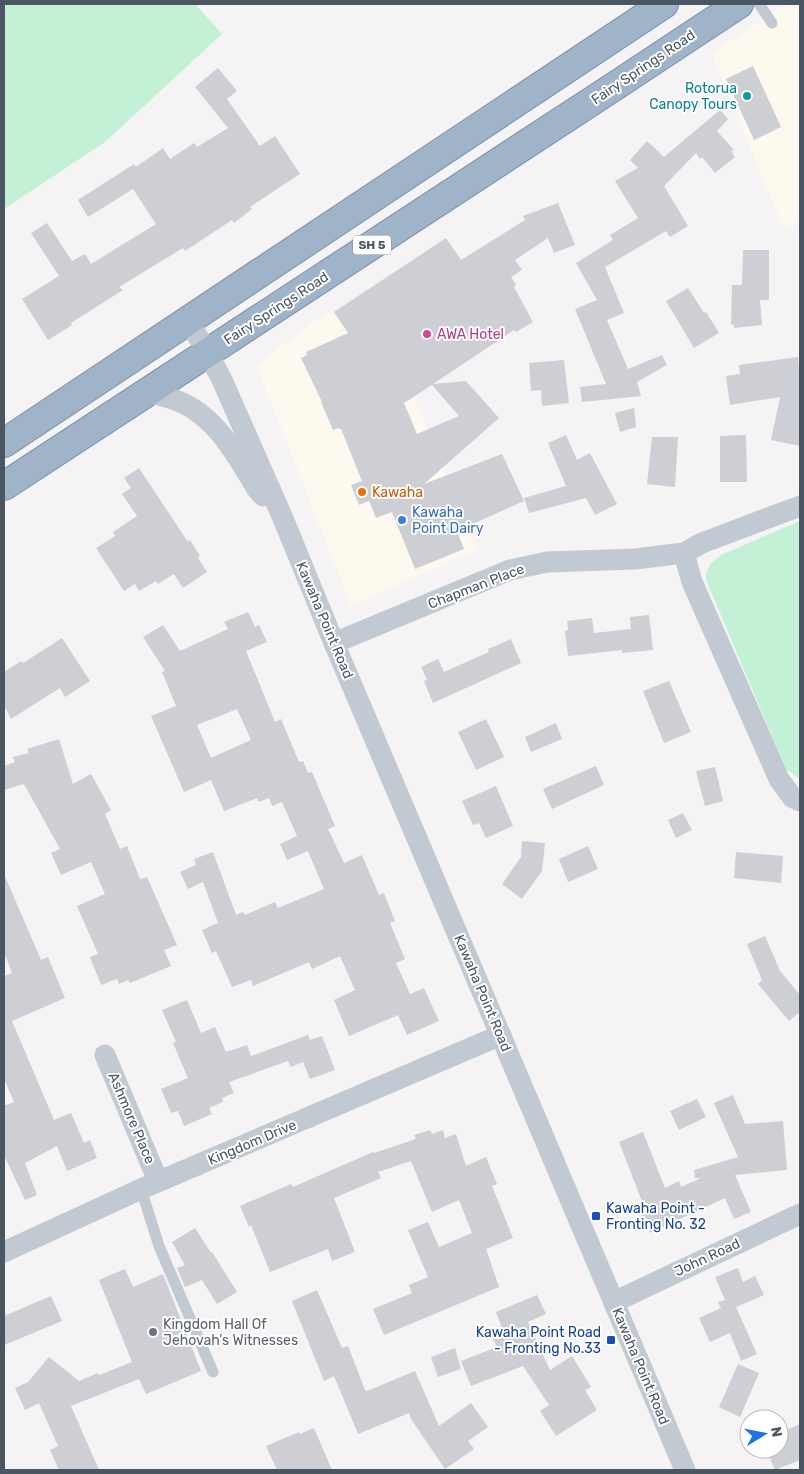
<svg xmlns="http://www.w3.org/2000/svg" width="804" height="1474" font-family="Rubik,sans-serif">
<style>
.commercial{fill:#fdf9ef}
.green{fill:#c3f1d5}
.building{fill:#cdcfd5;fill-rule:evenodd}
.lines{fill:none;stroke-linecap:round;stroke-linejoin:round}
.trunk-casing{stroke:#7690ad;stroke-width:30}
.service{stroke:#c1cad2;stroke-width:11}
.minor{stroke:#c1cad2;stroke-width:21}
.trunk{stroke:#9fb4c9;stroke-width:28}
.culture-dot{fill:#0f9aa8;stroke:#fff;stroke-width:2}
.hotel-dot{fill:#d1479c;stroke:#fff;stroke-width:2}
.food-dot{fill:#e8710a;stroke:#fff;stroke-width:2}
.shop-dot{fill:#3f7fe0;stroke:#fff;stroke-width:2}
.transit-dot{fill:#1a4fb4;stroke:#fff;stroke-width:2}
.worship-dot{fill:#6b7280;stroke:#fff;stroke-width:2}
.labels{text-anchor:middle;stroke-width:4;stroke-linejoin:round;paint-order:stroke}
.shield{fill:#fff;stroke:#808990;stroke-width:1}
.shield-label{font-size:12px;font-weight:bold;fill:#4a5661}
.street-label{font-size:14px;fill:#4a5661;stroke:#fff}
.culture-label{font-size:14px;fill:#0d838f;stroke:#fff;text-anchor:end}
.hotel-label{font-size:14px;fill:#b23c85;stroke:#fff;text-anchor:start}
.food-label{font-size:14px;fill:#c56008;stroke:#fff;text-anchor:start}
.shop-label{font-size:14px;fill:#366cbe;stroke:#fff;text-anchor:start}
.transit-label{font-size:14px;fill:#164399;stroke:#fff;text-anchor:start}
.worship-label{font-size:14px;fill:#5b616d;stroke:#fff;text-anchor:start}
</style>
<rect width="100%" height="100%" fill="#f5f3f3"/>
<!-- commercial -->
<g class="commercial">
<polygon points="787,4 798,4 800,8 800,221 784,229 711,53"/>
<polygon points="327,312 334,312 397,406 414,397 477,550 351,605 256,365"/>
</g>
<!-- green -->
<g class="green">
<polygon points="4,4 195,4 222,34 105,142 4,209"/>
<polygon points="800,521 800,779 786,769 706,580 706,574 710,564 721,555"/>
</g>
<!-- building -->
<g class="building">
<polygon points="753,66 781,127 754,140 726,79"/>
<polygon points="218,68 237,91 227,99 260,146 275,136 300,174 250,207 252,209 234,223 232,220 185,251 183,248 119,287 123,290 71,323 72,325 48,340 22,299 59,276 31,233 47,223 72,261 85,254 91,264 156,224 133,189 88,217 78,200 134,164 136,167 163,148 170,159 194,143 197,147 228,128 195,87"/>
<polygon points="720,110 728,119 717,131 734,150 731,151 735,157 715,173 702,157 700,159 696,153 664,186 688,226 670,237 666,231 605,267 624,313 607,320 628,369 662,355 667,365 637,382 641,396 582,402 580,387 606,384 575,309 597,300 576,263 613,240 610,235 638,218 615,181 638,168 630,160 647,141 664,157"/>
<path d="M 558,203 L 575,245 L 554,253 L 548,238 L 515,260 L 522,270 L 511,277 L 516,285 L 514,287 L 533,322 L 516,332 L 514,330 L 433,384 L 466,381 L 499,418 L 424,484 L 502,454 L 524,501 L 457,531 L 464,549 L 415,569 L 392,512 L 376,518 L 369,501 L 359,505 L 351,485 L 362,481 L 341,429 L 339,430 L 339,428 L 333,430 L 321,402 L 322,402 L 301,358 L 307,355 L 306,352 L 348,333 L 334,312 L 446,238 L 461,260 L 525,220 L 523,216 ZM 432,385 L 459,416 L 417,434 L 404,403 Z"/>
<polygon points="743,250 769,250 769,300 760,300 762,325 734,328 734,324 731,325 732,285 742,285"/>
<polygon points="688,288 704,313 706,312 719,333 694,348 666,301"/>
<polygon points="798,357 800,381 800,446 771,440 780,397 730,405 726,376 740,374 739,365"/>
<polygon points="564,360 569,403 542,406 541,390 531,391 529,363"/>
<polygon points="634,408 636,427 620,432 615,413"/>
<polygon points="566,435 577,460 590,453 617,504 595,515 586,498 529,513 524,498 566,486 548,443"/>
<polygon points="746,435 747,482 720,482 720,436"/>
<polygon points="652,437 678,437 675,487 647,484"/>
<polygon points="139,468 188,542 190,540 200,556 198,558 207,572 183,588 174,574 158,584 156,581 139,591 135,584 124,591 96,548 115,536 113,532 137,516 122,494 131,488 124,478"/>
<path d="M 248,612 L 255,627 L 259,625 L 267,642 L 246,651 L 275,722 L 281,719 L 299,762 L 303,761 L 308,773 L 312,772 L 335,826 L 328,829 L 344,863 L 362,855 L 379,895 L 384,893 L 395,921 L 390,923 L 405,959 L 396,963 L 410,994 L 424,988 L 439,1021 L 407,1035 L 398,1015 L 349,1036 L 334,1000 L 355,990 L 340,956 L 312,969 L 309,962 L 253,986 L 251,980 L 232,987 L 216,951 L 212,953 L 202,930 L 218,923 L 203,882 L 188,889 L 180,872 L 196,865 L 194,859 L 213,852 L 236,915 L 243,912 L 245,915 L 275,902 L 278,908 L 324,889 L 308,851 L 287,860 L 280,844 L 297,836 L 282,802 L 272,806 L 269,798 L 259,802 L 257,798 L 224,811 L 211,780 L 184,792 L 151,716 L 176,706 L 162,672 L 165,671 L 143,637 L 163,625 L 180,651 L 228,629 L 224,622 ZM 237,709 L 251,740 L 211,758 L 197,725 Z"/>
<polygon points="649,615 653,650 622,653 622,650 568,656 565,631 568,630 567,621 592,618 594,633 631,629 630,617"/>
<polygon points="62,638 90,681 65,697 60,688 11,719 4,705 4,672 21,661 23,663"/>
<polygon points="511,639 521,663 433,703 424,681 427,680 421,667 438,659 444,672 489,652 488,649"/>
<polygon points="669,681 691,732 664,743 643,691"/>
<polygon points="486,719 504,757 476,770 458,732"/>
<polygon points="556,723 562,739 531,752 525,737"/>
<polygon points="59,739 73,784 91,774 111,810 105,814 120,849 127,846 140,879 147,877 177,945 164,950 171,966 130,983 128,980 119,984 117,979 101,985 90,957 98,954 77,906 105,894 91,862 61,875 51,853 60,849 24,784 4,790 4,766 15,762 13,757 29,753 27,749"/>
<polygon points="596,766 604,785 552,809 543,789"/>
<polygon points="715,767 723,801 705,806 696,771"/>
<polygon points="496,786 513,826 486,838 479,823 473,825 462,801"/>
<polygon points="683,813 692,830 676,838 668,820"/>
<polygon points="522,841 545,843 542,871 522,899 502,884 521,857"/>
<polygon points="588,846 598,869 568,882 559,859"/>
<polygon points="736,852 783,856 781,883 734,878"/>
<polygon points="4,874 41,960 48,957 65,998 12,1021 54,1120 71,1113 84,1143 90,1140 97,1158 67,1171 57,1146 25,1163 37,1195 25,1200 4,1155 4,1106 14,1102 4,1079 4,976 12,973 4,952"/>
<polygon points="765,936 780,971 800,995 800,1012 789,1021 758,984 762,980 747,944"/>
<polygon points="187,1000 201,1033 215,1027 226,1052 247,1045 251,1056 308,1035 310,1040 322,1036 335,1070 310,1079 303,1062 291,1067 288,1061 229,1082 234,1093 222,1098 223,1102 209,1108 212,1114 184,1126 178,1111 171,1113 161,1089 188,1078 173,1043 176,1042 162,1010"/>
<polygon points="733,1095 745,1124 783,1121 787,1170 735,1175 751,1212 734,1219 725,1198 650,1233 638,1207 643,1204 619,1142 643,1132 665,1188 679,1181 681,1187 701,1178 695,1178 694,1170 738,1157 714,1103"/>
<polygon points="697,1099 706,1117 679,1130 670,1111"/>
<polygon points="430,1130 432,1134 443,1130 445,1138 456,1134 466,1166 486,1157 497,1184 492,1186 513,1238 486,1249 499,1287 384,1335 373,1309 412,1293 409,1285 428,1277 408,1230 428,1222 439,1247 472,1233 459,1200 432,1212 411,1161 378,1172 381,1178 334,1198 355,1252 332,1261 328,1249 270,1272 251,1225 249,1227 240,1206 291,1184 293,1187 373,1152 374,1153 416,1139 414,1135"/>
<polygon points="195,1228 211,1253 212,1252 237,1292 217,1304 202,1280 185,1287 177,1268 185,1265 172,1242"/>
<polygon points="738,1268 743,1282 755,1276 764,1295 736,1307 757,1354 741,1361 730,1333 710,1342 699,1318 721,1308 718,1302 725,1300 715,1277"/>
<polygon points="125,1269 133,1287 163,1274 201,1371 146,1394 139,1379 71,1406 99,1470 59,1470 50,1450 58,1446 39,1403 25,1410 15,1388 28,1382 49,1357 79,1381 98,1373 99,1375 132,1362 99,1280"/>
<polygon points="317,1290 342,1348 348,1346 365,1390 367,1391 415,1371 439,1426 471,1403 488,1427 468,1441 474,1449 445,1469 411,1419 409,1413 358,1434 334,1376 324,1381 292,1301"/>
<polygon points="537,1295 546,1314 528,1322 550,1370 572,1356 591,1387 585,1390 597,1410 556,1436 540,1411 549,1405 523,1366 471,1386 461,1361 497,1347 491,1335 503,1331 496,1312"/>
<polygon points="51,1296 62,1321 4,1345 4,1316"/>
<polygon points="455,1348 461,1369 438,1377 431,1357"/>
<polygon points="738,1364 759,1373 740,1417 719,1407"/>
<polygon points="800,1424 800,1460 775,1470 766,1449 779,1449 779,1433"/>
<polygon points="314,1428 332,1470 277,1470 266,1446 299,1432 300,1434"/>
</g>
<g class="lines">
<defs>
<g id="trunk">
<polyline points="4,443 664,4"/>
<polyline points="4,486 615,86 739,4"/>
</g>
</defs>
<!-- trunk casing -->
<use href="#trunk" class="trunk-casing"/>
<!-- service -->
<g class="service">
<polyline points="759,4 772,23"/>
<polyline points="141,1189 159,1246 213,1372"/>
</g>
<!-- minor -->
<g class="minor">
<polyline points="188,321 208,353 222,380 282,516 334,643 685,1470"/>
<path d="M 148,392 C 157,395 168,397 178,401 C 216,416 237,456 257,489 L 263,496"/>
<polyline points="684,553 692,582 779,779 792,797 800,801"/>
<polyline points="334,643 510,570 547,562 635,559 684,553 702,543 800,506"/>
<polyline points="105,1055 158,1181"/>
<polyline points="4,1252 141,1189 501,1035"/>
<polyline points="614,1302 800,1214"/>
</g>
<!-- trunk -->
<use href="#trunk" class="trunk"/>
</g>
<!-- markers -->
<circle class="culture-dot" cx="747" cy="96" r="5"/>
<circle class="hotel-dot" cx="427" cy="334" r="5"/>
<circle class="food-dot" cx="362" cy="492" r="5"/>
<circle class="shop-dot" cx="402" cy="520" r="5"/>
<g class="transit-dot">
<rect x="591" y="1211" width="10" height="10" rx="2.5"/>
<rect x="606" y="1335" width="10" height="10" rx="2.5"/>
</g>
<circle class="worship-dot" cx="153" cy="1332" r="5"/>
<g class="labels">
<!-- shield labels -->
<rect class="shield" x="353" y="235.5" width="38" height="19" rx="4"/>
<g class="shield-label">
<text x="372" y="249">SH 5</text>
</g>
<!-- street labels -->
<g class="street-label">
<text transform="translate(643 67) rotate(-34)" y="5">Fairy Springs Road</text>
<text transform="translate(276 308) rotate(-33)" y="5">Fairy Springs Road</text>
<text transform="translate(476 586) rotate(-21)" y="5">Chapman Place</text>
<text transform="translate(325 620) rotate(67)" y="5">Kawaha Point Road</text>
<text transform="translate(483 993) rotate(67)" y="5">Kawaha Point Road</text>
<text transform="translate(132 1118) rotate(67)" y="5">Ashmore Place</text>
<text transform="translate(252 1142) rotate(-23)" y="5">Kingdom Drive</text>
<text transform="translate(707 1257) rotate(-25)" y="5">John Road</text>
<text transform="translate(641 1366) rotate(67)" y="5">Kawaha Point Road</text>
</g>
<!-- culture labels -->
<g class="culture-label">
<text x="737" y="93">Rotorua<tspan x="737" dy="16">Canopy Tours</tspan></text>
</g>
<!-- hotel labels -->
<g class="hotel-label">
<text x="437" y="339">AWA Hotel</text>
</g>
<!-- food labels -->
<g class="food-label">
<text x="372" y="497">Kawaha</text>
</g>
<!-- shop labels -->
<g class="shop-label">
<text x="412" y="517">Kawaha<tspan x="412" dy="16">Point Dairy</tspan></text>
</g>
<!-- transit labels -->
<g class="transit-label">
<text x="606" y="1213">Kawaha Point -<tspan x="606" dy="16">Fronting No. 32</tspan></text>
<text x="601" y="1337" text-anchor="end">Kawaha Point Road<tspan x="601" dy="16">- Fronting No.33</tspan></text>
</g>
<!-- worship labels -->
<g class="worship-label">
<text x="163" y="1329">Kingdom Hall Of<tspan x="163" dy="16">Jehovah's Witnesses</tspan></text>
</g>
</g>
<!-- border -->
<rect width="804" height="1474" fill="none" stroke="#4a5661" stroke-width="10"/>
<!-- north arrow -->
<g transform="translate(764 1434) rotate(80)"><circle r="24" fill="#ffffff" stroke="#b7bbc0"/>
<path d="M0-4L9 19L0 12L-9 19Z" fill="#1a73e8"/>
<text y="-8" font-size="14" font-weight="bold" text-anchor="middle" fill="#4a5661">N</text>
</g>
</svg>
